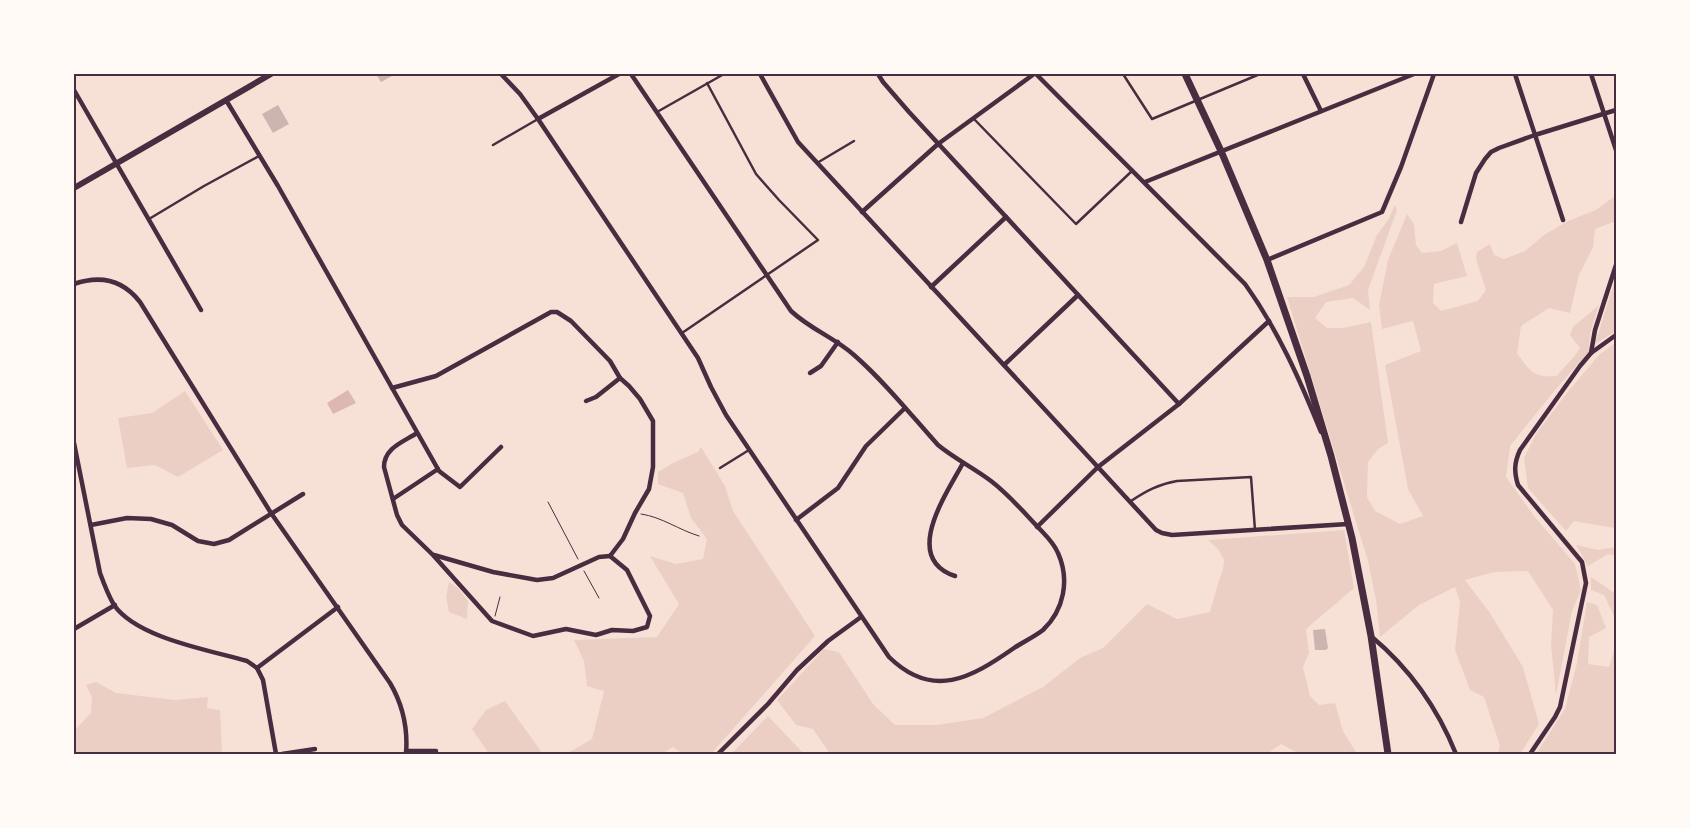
<svg xmlns="http://www.w3.org/2000/svg" width="1690" height="828" font-family="Rubik,sans-serif">
<style>
.green{fill:#ebcfc5}
.water{fill:#dcb8b0}
.building{fill:#ccb4b1}
.lines{fill:none;stroke-linecap:round;stroke-linejoin:round}
.path{stroke:#4a2c40;stroke-width:1}
.service{stroke:#4a2c40;stroke-width:2.5}
.minor{stroke:#4a2c40;stroke-width:4.5}
.secondary{stroke:#4a2c40;stroke-width:6}
.primary{stroke:#4a2c40;stroke-width:7}
.neatline{fill:none;stroke:#4a2c40;stroke-width:2}
</style>
<rect width="100%" height="100%" fill="#f7e1d7"/>
<!-- green -->
<g class="green">
<path d="M 1616,195 L 1616,221 L 1595,229 L 1593,247 L 1579,275 L 1570,313 L 1549,308 L 1521,326 L 1517,353 C 1530,371 1533,378 1557,376 C 1564,366 1574,359 1580,348 L 1570,335 L 1573,327 L 1599,305 L 1590,333 L 1589,352 L 1555,390 L 1510,446 L 1506,477 L 1534,516 L 1575,564 L 1581,590 L 1572,611 L 1556,695 L 1551,645 L 1553,610 L 1528,571 L 1494,572 L 1465,580 L 1490,613 L 1523,667 L 1539,724 L 1520,754 L 1498,754 L 1500,746 L 1484,697 L 1470,690 L 1455,650 L 1460,601 L 1455,587 L 1419,605 L 1380,637 L 1376,600 L 1368,561 L 1287,297 L 1314,297 L 1349,285 L 1364,267 L 1377,235 L 1388,220 L 1395,205 L 1397,210 L 1368,290 L 1370,310 L 1353,298 L 1326,302 L 1315,318 L 1327,328 L 1343,328 L 1371,322 L 1388,443 L 1378,449 L 1368,462 L 1367,497 L 1375,511 L 1400,524 L 1423,516 L 1408,489 L 1385,365 L 1421,351 L 1413,321 L 1382,329 L 1379,305 L 1388,260 L 1407,214 L 1414,224 L 1416,245 L 1422,253 L 1441,251 L 1457,243 L 1467,276 L 1434,284 L 1433,303 L 1441,311 L 1478,301 L 1486,290 L 1476,259 L 1477,252 L 1490,244 L 1494,255 L 1504,259 L 1525,251 L 1544,235 L 1568,221 L 1596,210 Z"/>
<polygon points="1616,277 1616,331 1595,344"/>
<polygon points="1616,342 1616,536 1614,528 1574,521 1566,531 1528,488 1524,458 1536,434 1566,394 1599,355"/>
<polygon points="185,391 223,450 178,477 155,465 127,468 118,418 152,413"/>
<polygon points="701,447 725,486 733,511 815,636 711,754 683,754 673,747 662,754 566,754 592,739 604,691 587,686 584,661 574,640 657,637 679,604 650,556 676,564 703,559 707,539 691,518 683,493 658,484 658,472 673,463 698,452"/>
<polygon points="1344,530 1354,588 1306,629 1309,653 1303,667 1310,696 1319,705 1335,703 1343,731 1357,754 1300,754 1281,744 1267,754 1180,754 1163,753 1162,754 830,754 813,729 796,725 777,700 824,649 839,652 873,704 895,725 937,725 983,718 1043,687 1080,658 1103,648 1147,604 1177,619 1210,612 1219,580 1223,570 1224,560 1218,549 1208,540"/>
<polygon points="1576,545 1598,550 1616,547 1616,556 1608,554 1588,566"/>
<polygon points="1591,577 1613,592 1616,592 1616,620 1604,595 1591,590"/>
<polygon points="449,582 458,588 468,601 467,619 449,612 446,597"/>
<polygon points="1587,602 1597,605 1606,628 1589,637 1588,664 1609,667 1616,644 1616,754 1536,754 1565,709 1577,663"/>
<polygon points="96,682 116,693 175,700 208,697 207,708 220,710 222,754 74,754 74,731 91,713 92,697 86,685"/>
<polygon points="505,701 543,754 489,754 472,729 486,710"/>
<polygon points="768,716 804,754 731,754 735,750"/>
</g>
<!-- water -->
<polygon class="water" points="348,390 356,403 333,414 327,403"/>
<!-- building -->
<g class="building">
<polygon points="376,74 396,74 381,82"/>
<polygon points="278,105 289,124 273,133 262,114"/>
<polygon points="1325,629 1328,648 1326,650 1315,650 1313,630"/>
</g>
<g class="lines">
<!-- path -->
<g class="path">
<polyline points="548,502 578,559"/>
<path d="M 641,514 C 662,517 679,530 699,536"/>
<polyline points="584,571 599,598"/>
<polyline points="495,616 500,597"/>
</g>
<!-- service -->
<g class="service">
<polyline points="1123,74 1152,119 1260,74"/>
<polyline points="657,112 724,74"/>
<polyline points="974,119 1076,224 1133,170"/>
<polyline points="493,145 538,119"/>
<polyline points="817,163 854,141"/>
<polyline points="149,219 204,186 259,156"/>
<polyline points="682,333 818,240 779,200 756,174 707,83"/>
<polyline points="720,468 749,450"/>
<path d="M 1131,501 C 1146,491 1159,484 1177,481 L 1251,477 L 1255,530"/>
</g>
<!-- minor -->
<g class="minor">
<path d="M 501,74 L 520,94 L 538,119 L 698,358 L 711,387 L 726,415 L 889,657 C 933,700 971,678 1014,648 C 1023,642 1034,637 1043,630 C 1064,610 1070,580 1058,553 C 1053,541 1044,534 1035,524 C 1021,509 1008,494 991,481 C 974,468 955,459 938,445 C 911,415 885,382 854,355 C 835,338 810,329 791,311 L 631,74"/>
<polyline points="760,74 798,142 1156,530 1162,533 1172,535 1348,524"/>
<polyline points="878,74 883,82 909,112 1179,404"/>
<path d="M 1036,74 L 1245,284 C 1278,330 1300,380 1321,432"/>
<polyline points="1303,74 1321,111"/>
<polyline points="1515,74 1563,220"/>
<polyline points="1591,74 1616,150"/>
<polyline points="74,90 201,310"/>
<polyline points="226,100 278,186 439,471 460,487 501,447"/>
<polyline points="538,119 619,74"/>
<polyline points="1145,182 1414,74"/>
<polyline points="862,212 938,144 1034,74"/>
<polyline points="1461,222 1476,173 1485,159 1491,152 1499,148 1535,135 1616,110"/>
<polyline points="1267,260 1382,212 1401,167 1434,74"/>
<path d="M 74,284 C 100,275 123,280 140,302 L 271,513 L 390,683 C 403,705 408,729 406,754"/>
<polyline points="931,287 1006,217"/>
<polyline points="1591,353 1595,330 1616,265"/>
<polyline points="1004,365 1078,295"/>
<polyline points="810,373 821,366 838,342"/>
<polyline points="392,388 436,376 551,312 557,312 571,321 610,361 620,378 629,386 640,399 653,421 653,467 649,489 635,513 623,539 610,556"/>
<polyline points="586,401 596,397 620,378"/>
<path d="M 417,433 C 403,442 384,448 384,467 L 397,515 L 402,525 L 433,555 L 492,621 L 533,636 L 566,629 L 596,635 L 612,630 L 633,631 L 647,627 L 650,616 L 627,570 L 610,556"/>
<path d="M 74,443 L 100,573 C 104,584 108,595 114,605 C 137,638 209,650 247,661 L 257,668 L 263,680 L 276,754"/>
<polyline points="393,499 438,469"/>
<polyline points="796,520 838,488 866,446 905,408"/>
<polyline points="91,525 127,518 151,519 172,525 198,541 214,544 229,540 303,494"/>
<polyline points="1037,527 1098,467 1179,404 1269,321"/>
<polyline points="434,555 493,572 537,580 553,578 599,557 610,556"/>
<path d="M 955,576 C 901,558 947,493 963,463"/>
<polyline points="74,629 115,605"/>
<path d="M 1372,637 C 1409,668 1438,709 1456,754"/>
<polyline points="828,641 861,617"/>
<polyline points="257,668 338,607"/>
<polyline points="406,751 436,751"/>
<polyline points="282,754 315,749"/>
<polyline points="718,754 768,704 797,670 827,642"/>
<path d="M 1530,754 L 1555,717 L 1560,707 L 1586,583 L 1582,562 L 1518,485 C 1514,472 1514,463 1520,450 L 1580,366 L 1591,353 L 1616,335"/>
</g>
<!-- secondary -->
<polyline class="secondary" points="74,188 271,74"/>
<!-- primary -->
<polyline class="primary" points="1185,74 1221,151 1267,260 1307,376 1331,456 1352,538 1371,636 1388,754"/>
</g>
<!-- border -->
<rect width="1690" height="828" fill="none" stroke="#fffaf5" stroke-width="150"/>
<rect x="75" y="75" width="1540" height="678" class="neatline"/>
</svg>
